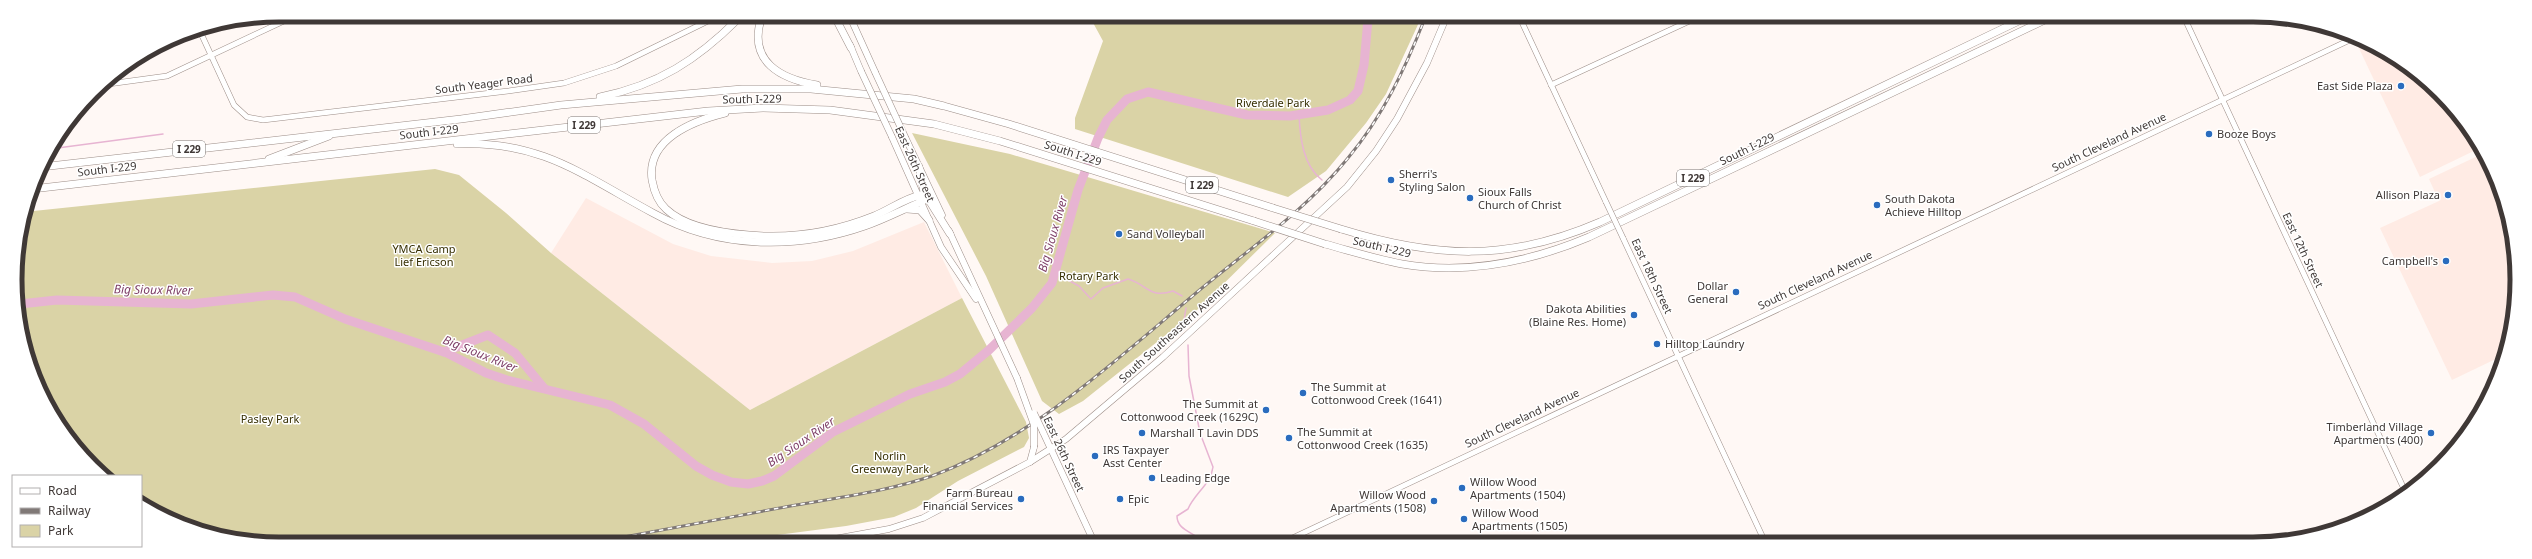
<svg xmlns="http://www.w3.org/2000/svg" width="2532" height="559" font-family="'Noto Sans',sans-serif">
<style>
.built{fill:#ffebe4}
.green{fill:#dad3a6}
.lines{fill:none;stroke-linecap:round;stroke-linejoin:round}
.stream{stroke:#e7b4d2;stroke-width:1.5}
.river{stroke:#e7b4d2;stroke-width:9}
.minor-casing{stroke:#9c8d87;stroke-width:6}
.major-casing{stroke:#9c8d87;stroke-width:7}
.highway-casing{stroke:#9c8d87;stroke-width:8}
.minor{stroke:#fff;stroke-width:5}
.major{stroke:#fff;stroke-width:6}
.highway{stroke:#fff;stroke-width:7}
.rail-casing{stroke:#807977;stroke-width:3}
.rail{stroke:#fff;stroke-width:1.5;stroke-dasharray:4.5;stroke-linecap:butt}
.minor-bridge-casing{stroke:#9c8d87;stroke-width:6;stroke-linecap:butt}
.major-bridge-casing{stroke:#9c8d87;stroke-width:7;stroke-linecap:butt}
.highway-bridge-casing{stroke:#9c8d87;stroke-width:8;stroke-linecap:butt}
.minor-bridge{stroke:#fff;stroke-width:5}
.major-bridge{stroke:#fff;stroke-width:6}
.highway-bridge{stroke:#fff;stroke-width:7}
.poi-dot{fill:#2a6cbe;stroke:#fff;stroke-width:1.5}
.labels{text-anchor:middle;stroke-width:3;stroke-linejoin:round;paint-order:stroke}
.shield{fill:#fff;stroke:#797472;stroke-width:1}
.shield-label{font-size:10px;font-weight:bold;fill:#3f3836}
.street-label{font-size:11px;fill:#3f3836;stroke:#fff}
.poi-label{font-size:11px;fill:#3f3836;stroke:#fff;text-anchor:start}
.park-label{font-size:11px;fill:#362f02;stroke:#fff}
.water-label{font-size:12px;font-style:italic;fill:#7e3f67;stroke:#fff}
.rim{fill:none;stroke:#3f3836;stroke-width:5}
</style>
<rect width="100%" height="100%" fill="#fff8f5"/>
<!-- built -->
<g class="built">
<polygon points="2361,40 2385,51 2427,81 2462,119 2480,148 2420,177 2356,42"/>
<polygon points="2484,153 2490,163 2508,211 2516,262 2515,314 2502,356 2452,380 2380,228 2439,201 2429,179"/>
<polygon points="586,198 673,244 711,256 772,263 812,261 853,251 924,222 962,298 750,410 551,253"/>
</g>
<!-- green -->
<g class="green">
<polygon points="1421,18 1386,94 1366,123 1326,171 1288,197 1075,129 1075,118 1103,41 1091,19"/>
<polygon points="912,133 1010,154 1275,233 1197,310 1083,401 1059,414 1042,401 986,276"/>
<polygon points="435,169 459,175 506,213 551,253 750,410 962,298 1026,422 1029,438 1024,447 958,481 916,508 894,517 846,526 754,538 682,542 245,542 194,530 147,509 141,504 141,476 103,476 70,441 42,397 24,348 16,262 24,212"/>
</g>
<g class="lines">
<!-- stream -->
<g class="stream">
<path d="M 1299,115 C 1300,137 1303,166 1322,180"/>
<polyline points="50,149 163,134"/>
<path d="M 1055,273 L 1079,286 L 1091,299 L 1103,288 L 1128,279 C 1147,284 1149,299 1173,291 L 1182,296"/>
<polyline points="1183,326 1186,308"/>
<path d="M 1188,345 L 1189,376 L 1200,433 L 1213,467 C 1211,484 1194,494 1188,509 L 1177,516 C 1177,531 1195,532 1203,542"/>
</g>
<!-- river -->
<g class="river">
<polyline points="20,304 57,300 191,304 273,295 295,297 345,319 447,353 486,373 507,380 610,405 644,424 696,466 712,475 731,482 748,484 762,481 774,476 833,432 910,394 945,382 960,374 989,350 1032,308 1052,283 1078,190 1098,138 1107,120 1127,99 1148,92 1247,115 1290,116 1328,110 1350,100 1358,91 1364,65 1368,19"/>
<polyline points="444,352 488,335 515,353 544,388"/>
</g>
<defs>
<g id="minor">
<polyline points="2184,17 2405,491"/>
<polyline points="1520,18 1606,202"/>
<polyline points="199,29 234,105 247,117 263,120 508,91 564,83 616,66 712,19"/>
<polyline points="101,85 167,76 286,20"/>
<polyline points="1551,85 1696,18"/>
<polyline points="1623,238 1765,542"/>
<polyline points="1284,542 2356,37"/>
</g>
<g id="major">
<polyline points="851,19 875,72"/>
<polyline points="850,45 861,71"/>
<polyline points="892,137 941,247 976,299"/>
<polyline points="906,139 942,215"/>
<polyline points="949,231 1017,378"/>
<polyline points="1043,432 1094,542"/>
<polyline points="1030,462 1034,447"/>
<polyline points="818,542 889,529 923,518 1030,462 1066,439 1163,357 1347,187 1376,151 1397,119 1427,63 1446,18"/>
</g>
<g id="highway">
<path d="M 761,19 C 748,62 781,79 817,85"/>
<polyline points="836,19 851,48"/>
<path d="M 600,97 C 658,85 697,60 738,19"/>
<path d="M 725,113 C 693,121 646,139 652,180 C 654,191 657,201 666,209 C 686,228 723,233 749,235 C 792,239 834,232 874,216 C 889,210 905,198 921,195 L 930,202 L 950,234"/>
<path d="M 457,144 C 541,140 584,176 653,213 C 718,249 796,250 865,226 C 885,219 904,209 923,201 L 924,192 L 919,167"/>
<polyline points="269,159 329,136"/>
<polyline points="41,167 461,119 561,105 742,89 811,89 914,99 944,106 1009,124 1273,208"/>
<polyline points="32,189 708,111 763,108 830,110 934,124 1000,141 1254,221"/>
<polyline points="907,209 920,210 929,220"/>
<path d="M 1341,229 C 1435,258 1508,262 1600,222 L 2025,18"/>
<path d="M 1325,244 C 1351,251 1376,259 1402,264 C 1466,275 1530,262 1589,237 L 2049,18"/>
</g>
</defs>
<!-- minor casing -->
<use href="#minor" class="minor-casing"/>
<!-- major casing -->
<use href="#major" class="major-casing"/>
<!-- highway casing -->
<use href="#highway" class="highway-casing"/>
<!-- minor -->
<use href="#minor" class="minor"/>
<!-- major -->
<use href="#major" class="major"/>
<!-- highway -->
<use href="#highway" class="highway"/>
<defs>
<path id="rail" d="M 597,542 C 663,530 729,517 796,505 C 841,497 888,491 932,476 C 1034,438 1119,357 1202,288 C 1252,247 1307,209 1348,158 C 1383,116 1405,69 1425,18"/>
</defs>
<!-- rail casing -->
<use href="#rail" class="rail-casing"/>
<!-- rail -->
<use href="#rail" class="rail"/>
<defs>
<polyline id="minor-bridge" points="1606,202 1623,238"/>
<g id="major-bridge">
<polyline points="861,71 892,137"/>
<polyline points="875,72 906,139"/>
<polyline points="1017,378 1034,425 1034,447"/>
<polyline points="1034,413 1043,432"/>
</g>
<g id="highway-bridge">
<polyline points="1273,208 1341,229"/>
<polyline points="1254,221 1325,244"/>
</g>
</defs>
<!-- minor-bridge casing -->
<use href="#minor-bridge" class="minor-bridge-casing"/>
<!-- major-bridge casing -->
<use href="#major-bridge" class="major-bridge-casing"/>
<!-- highway-bridge casing -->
<use href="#highway-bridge" class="highway-bridge-casing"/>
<!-- minor-bridge -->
<use href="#minor-bridge" class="minor-bridge"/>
<!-- major-bridge -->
<use href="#major-bridge" class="major-bridge"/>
<!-- highway-bridge -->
<use href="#highway-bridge" class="highway-bridge"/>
</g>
<!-- markers -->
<g class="poi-dot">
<circle cx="2401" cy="86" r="4"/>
<circle cx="2209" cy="134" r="4"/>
<circle cx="1391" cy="180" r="4"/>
<circle cx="2448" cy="195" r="4"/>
<circle cx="1470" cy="198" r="4"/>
<circle cx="1877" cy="205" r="4"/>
<circle cx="1119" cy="234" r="4"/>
<circle cx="2446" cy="261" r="4"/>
<circle cx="1736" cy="292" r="4"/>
<circle cx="1634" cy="315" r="4"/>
<circle cx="1657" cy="344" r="4"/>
<circle cx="1303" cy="393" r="4"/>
<circle cx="1266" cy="410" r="4"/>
<circle cx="1142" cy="433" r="4"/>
<circle cx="2431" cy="433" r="4"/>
<circle cx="1289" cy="438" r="4"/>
<circle cx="1095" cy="456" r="4"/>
<circle cx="1152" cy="478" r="4"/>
<circle cx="1462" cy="488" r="4"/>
<circle cx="1021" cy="499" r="4"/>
<circle cx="1120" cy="499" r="4"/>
<circle cx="1434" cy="501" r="4"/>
<circle cx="1464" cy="519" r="4"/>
</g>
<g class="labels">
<!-- shield labels -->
<g class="shield">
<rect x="568" y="117" width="32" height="16" rx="3"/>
<rect x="173" y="141" width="32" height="16" rx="3"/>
<rect x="1677" y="170" width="32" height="16" rx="3"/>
<rect x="1186" y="177" width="32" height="16" rx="3"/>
</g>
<g class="shield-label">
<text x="584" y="129">I 229</text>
<text x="189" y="153">I 229</text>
<text x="1693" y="182">I 229</text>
<text x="1202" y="189">I 229</text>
</g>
<!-- street labels -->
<g class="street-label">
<text transform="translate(484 84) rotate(-7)" y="4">South Yeager Road</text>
<text transform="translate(752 99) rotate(-1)" y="4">South I-229</text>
<text transform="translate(429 132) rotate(-7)" y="4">South I-229</text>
<text transform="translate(2109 142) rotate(-25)" y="4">South Cleveland Avenue</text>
<text transform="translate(1747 149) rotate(-26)" y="4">South I-229</text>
<text transform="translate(1073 153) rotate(18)" y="4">South I-229</text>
<text transform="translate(915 164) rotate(66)" y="4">East 26th Street</text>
<text transform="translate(107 169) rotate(-7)" y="4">South I-229</text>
<text transform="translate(1382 247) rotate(13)" y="4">South I-229</text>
<text transform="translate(2303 250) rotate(65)" y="4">East 12th Street</text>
<text transform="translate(1652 276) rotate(65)" y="4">East 18th Street</text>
<text transform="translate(1815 280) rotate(-25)" y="4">South Cleveland Avenue</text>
<text transform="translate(1174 332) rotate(-42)" y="4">South Southeastern Avenue</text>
<text transform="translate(1522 418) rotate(-25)" y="4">South Cleveland Avenue</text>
<text transform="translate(1064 454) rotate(65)" y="4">East 26th Street</text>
</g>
<!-- poi labels -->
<g class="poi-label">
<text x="2393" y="90" text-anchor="end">East Side Plaza</text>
<text x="2217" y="138">Booze Boys</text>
<text x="1399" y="178">Sherri's<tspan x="1399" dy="13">Styling Salon</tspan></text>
<text x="1478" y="196">Sioux Falls<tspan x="1478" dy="13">Church of Christ</tspan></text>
<text x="2440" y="199" text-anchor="end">Allison Plaza</text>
<text x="1885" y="203">South Dakota<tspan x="1885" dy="13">Achieve Hilltop</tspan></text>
<text x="1127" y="238">Sand Volleyball</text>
<text x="2438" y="265" text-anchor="end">Campbell's</text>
<text x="1728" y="290" text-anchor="end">Dollar<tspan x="1728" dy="13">General</tspan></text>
<text x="1626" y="313" text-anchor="end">Dakota Abilities<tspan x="1626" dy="13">(Blaine Res. Home)</tspan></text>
<text x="1665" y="348">Hilltop Laundry</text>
<text x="1311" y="391">The Summit at<tspan x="1311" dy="13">Cottonwood Creek (1641)</tspan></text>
<text x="1258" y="408" text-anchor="end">The Summit at<tspan x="1258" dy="13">Cottonwood Creek (1629C)</tspan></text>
<text x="2423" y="431" text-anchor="end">Timberland Village<tspan x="2423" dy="13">Apartments (400)</tspan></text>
<text x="1297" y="436">The Summit at<tspan x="1297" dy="13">Cottonwood Creek (1635)</tspan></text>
<text x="1150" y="437">Marshall T Lavin DDS</text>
<text x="1103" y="454">IRS Taxpayer<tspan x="1103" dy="13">Asst Center</tspan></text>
<text x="1160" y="482">Leading Edge</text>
<text x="1470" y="486">Willow Wood<tspan x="1470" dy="13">Apartments (1504)</tspan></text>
<text x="1013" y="497" text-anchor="end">Farm Bureau<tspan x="1013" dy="13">Financial Services</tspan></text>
<text x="1426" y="499" text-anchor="end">Willow Wood<tspan x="1426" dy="13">Apartments (1508)</tspan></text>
<text x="1128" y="503">Epic</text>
<text x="1472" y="517">Willow Wood<tspan x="1472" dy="13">Apartments (1505)</tspan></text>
</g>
<!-- park labels -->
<g class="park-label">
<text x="1273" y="107">Riverdale Park</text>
<text x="424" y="253">YMCA Camp<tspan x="424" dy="13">Lief Ericson</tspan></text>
<text x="1089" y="280">Rotary Park</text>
<text x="270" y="423">Pasley Park</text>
<text x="890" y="460">Norlin<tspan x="890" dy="13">Greenway Park</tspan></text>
</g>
<!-- water labels -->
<g class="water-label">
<text transform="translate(1053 234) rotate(-74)" y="4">Big Sioux River</text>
<text transform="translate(153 290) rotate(1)" y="4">Big Sioux River</text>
<text transform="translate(480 354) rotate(22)" y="4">Big Sioux River</text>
<text transform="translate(801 442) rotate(-34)" y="4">Big Sioux River</text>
</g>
</g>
<!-- crop -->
<path d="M0 0H2532V559H0ZM279 22H2253A257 257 0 0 1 2510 279V280A257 257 0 0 1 2253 537H279A257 257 0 0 1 22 280V279A257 257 0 0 1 279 22Z" fill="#fff" fill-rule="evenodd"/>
<path class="rim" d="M279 22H2253A257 257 0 0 1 2510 279V280A257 257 0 0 1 2253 537H279A257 257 0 0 1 22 280V279A257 257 0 0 1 279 22Z"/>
<!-- legend -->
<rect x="12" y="475" width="130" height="72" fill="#ffffff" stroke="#b2afaf"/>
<rect x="20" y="488" width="20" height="6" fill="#ffffff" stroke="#b2afaf"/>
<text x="48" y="495" font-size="12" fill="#3f3836">Road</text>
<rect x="20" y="508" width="20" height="6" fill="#807977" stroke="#b2afaf"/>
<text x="48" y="515" font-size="12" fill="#3f3836">Railway</text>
<rect x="20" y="525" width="20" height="12" fill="#dad3a6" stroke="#b2afaf"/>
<text x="48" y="535" font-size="12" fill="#3f3836">Park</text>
</svg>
